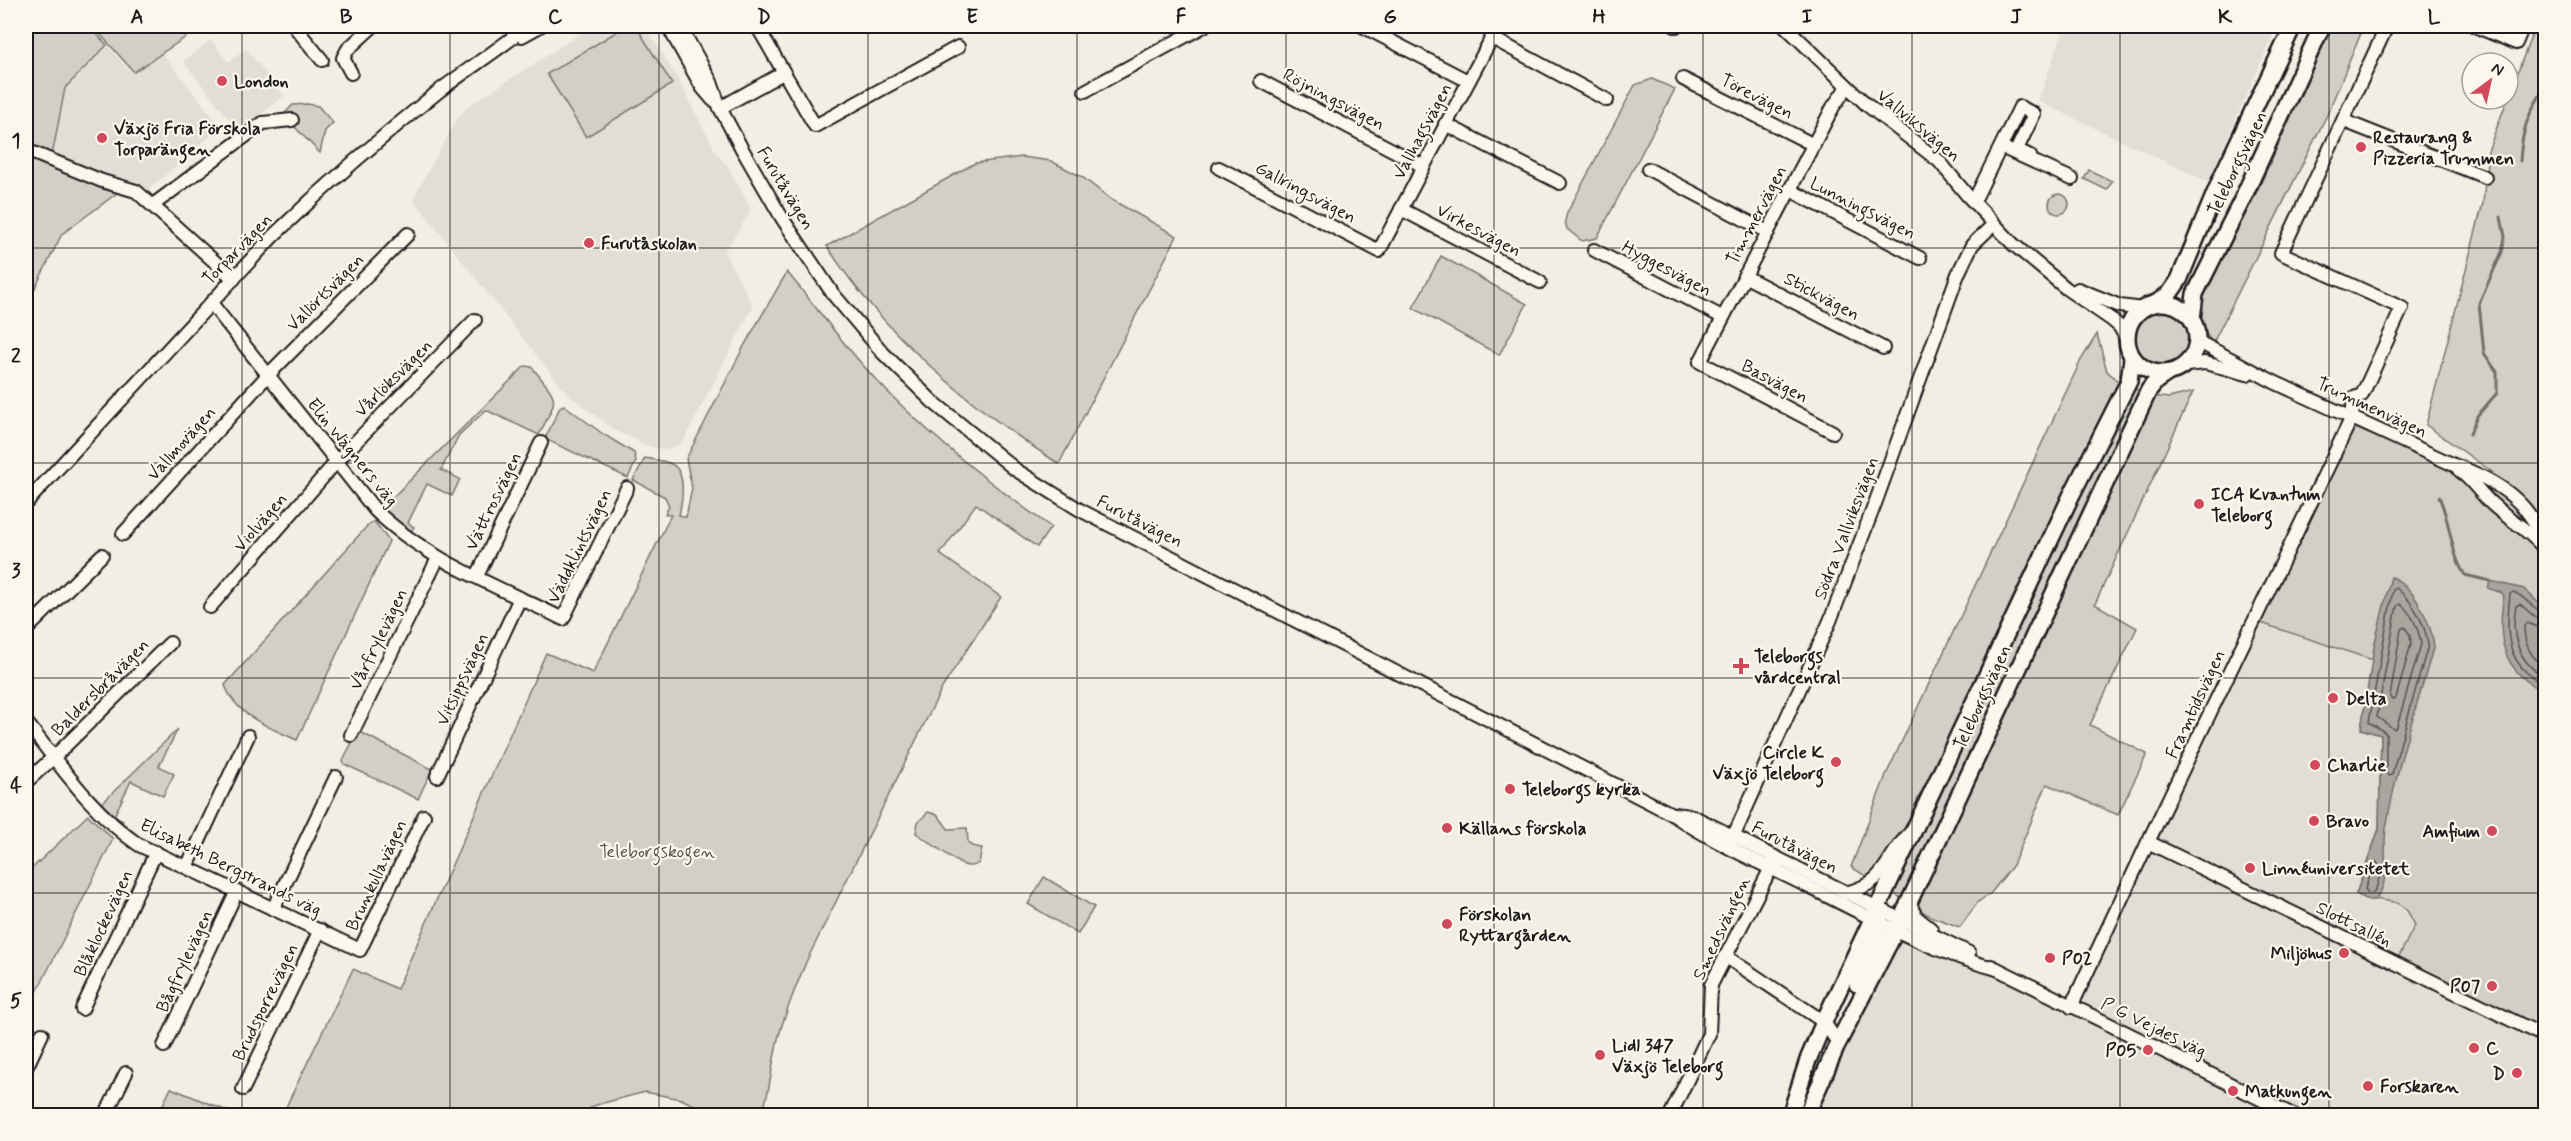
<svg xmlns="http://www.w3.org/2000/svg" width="2571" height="1141" font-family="Mynerve,sans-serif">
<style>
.built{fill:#e2ded5}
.green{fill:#d2cfc6;stroke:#777671;stroke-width:1.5}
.water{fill:#a9a6a0;stroke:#716f6b;stroke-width:1.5}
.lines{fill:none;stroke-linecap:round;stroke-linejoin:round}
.shore{stroke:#545351;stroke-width:1.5}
.stream{stroke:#716f6b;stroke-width:3}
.minor-casing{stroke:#1c1c1c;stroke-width:16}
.major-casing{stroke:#1c1c1c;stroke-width:20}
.minor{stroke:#fbf7ec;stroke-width:12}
.major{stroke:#fbf7ec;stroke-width:15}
.grid{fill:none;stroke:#1c1c1c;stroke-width:1.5;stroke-opacity:0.55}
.poi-dot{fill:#d1495b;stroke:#fbf7ec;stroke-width:2}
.labels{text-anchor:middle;stroke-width:4.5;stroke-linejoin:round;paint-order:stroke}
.poi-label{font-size:18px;font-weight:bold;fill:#1c1c1c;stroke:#fbf7ec;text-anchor:start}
.street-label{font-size:18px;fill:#1c1c1c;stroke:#fbf7ec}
.park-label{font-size:18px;fill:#53524f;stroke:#fbf7ec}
.neatline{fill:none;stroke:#1c1c1c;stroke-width:2}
.grid-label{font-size:20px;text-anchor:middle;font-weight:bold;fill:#1c1c1c}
</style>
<rect width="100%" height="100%" fill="#f2eee4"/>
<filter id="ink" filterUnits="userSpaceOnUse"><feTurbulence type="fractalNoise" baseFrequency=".0167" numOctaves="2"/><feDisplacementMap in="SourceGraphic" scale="12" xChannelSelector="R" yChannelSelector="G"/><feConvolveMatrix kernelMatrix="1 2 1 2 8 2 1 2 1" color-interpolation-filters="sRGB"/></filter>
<g filter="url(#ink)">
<!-- built -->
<g class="built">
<polygon points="592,26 645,26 679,81 717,154 728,166 750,208 750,213 724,252 753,306 683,442 666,450 648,446 616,431 574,399 560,385 413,199 458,117 470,105"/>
<polygon points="2065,26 2277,26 2208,182 2038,101"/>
<polygon points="211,40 228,62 246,48 284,96 239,132 183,61"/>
<polygon points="107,45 130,71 162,53 221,127 148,190 51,161 65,88"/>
<polygon points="2255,621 2373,660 2361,729 2381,734 2379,829 2356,894 2367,900 2394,901 2404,907 2415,925 2395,964 2545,1037 2545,1115 1814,1116 1867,1003 1896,930 2071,1007"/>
</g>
<!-- green -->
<g class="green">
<polygon points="26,26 89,26 107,45 65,88 51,161 124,188 62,234 33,292 26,284"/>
<polygon points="93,26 202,26 134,72"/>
<polygon points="626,26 636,26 672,84 586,137 547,74"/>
<path d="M 2332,26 L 2364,26 L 2327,115 L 2213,343 C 2201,329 2198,319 2200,301 L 2254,198 Z"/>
<path d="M 2535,26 L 2545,26 L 2545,1037 L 2395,964 L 2415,925 C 2412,920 2409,912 2404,907 C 2395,898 2371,902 2356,894 L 2379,829 L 2381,735 L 2361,729 L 2373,660 L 2255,621 L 2353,427 L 2448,468 L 2492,472 L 2426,425 L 2483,203 L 2488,151 Z"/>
<polygon points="1652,79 1675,89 1597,238 1582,241 1567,229 1565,221 1567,213 1635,85"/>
<polygon points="307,104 318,106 333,123 325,131 320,153 283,115 293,105"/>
<path d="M 1022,157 L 1051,161 L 1082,177 L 1112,200 L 1177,236 L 1059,464 C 971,407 884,336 827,246 L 975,163 Z"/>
<polygon points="2089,170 2112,181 2107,190 2084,179"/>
<circle cx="2059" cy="204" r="10"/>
<polygon points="1441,256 1527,304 1499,355 1413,308"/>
<path d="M 787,272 C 818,309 847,350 881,385 C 933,439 990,484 1051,527 L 1037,547 L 976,504 L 940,554 L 1001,597 L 942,688 L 807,960 C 796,986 785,1012 778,1039 C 772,1064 770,1090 762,1115 L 716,1115 L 681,1099 L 645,1092 L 596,1105 L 578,1115 L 282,1115 L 353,969 L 397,989 L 546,653 L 593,673 L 671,515 L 665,514 L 669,506 L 665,497 L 633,480 L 645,458 C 653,460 662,460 669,463 C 688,469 682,502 679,515 L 686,517 L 692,488 L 686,459 L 744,346 Z"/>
<circle cx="2162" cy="339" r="29"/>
<polygon points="2097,334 2107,371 2119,382 2152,396 2169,398 2193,392 2095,604 2137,628 2090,725 2147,754 2118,815 2047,784 2013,865 1991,893 1978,902 1960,927 1930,916 1851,867 1886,775 2081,360"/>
<path d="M 525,366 L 532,367 C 560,403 559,394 539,435 L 486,410 L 459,435 L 441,470 L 460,479 L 452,496 L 427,484 L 408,523 L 414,527 L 410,533 L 383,510 L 385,505 Z"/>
<polygon points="564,405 603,434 634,453 636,461 628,478 545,439 560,407"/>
<path d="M 374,521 L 389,541 L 297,740 C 270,728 235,715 225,685 L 368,525 Z"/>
<polygon points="178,729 159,766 174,774 163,796 131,781 114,816 123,821 120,824 102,805 102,803"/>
<polygon points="358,731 432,769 418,799 344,764 343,760"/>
<path d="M 928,812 L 938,815 L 948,829 L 967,828 L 968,843 L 972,846 L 982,848 L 979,863 C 972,868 966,866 959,863 L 916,833 L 918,822 Z"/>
<polygon points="88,815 113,839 26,1014 26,874"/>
<polygon points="1044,877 1094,907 1078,934 1028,904"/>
<polygon points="171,1088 237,1115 158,1115"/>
</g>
<!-- water -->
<g class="water">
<path d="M 2391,577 C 2414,585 2431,623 2434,645 C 2417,706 2396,767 2386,829 C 2382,853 2392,881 2375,900 L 2367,900 L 2356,894 L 2379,829 L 2381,735 L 2361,729 L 2375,642 Z"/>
<path d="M 2490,581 L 2524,589 L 2545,609 L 2545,692 C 2503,672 2496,640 2504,596 L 2502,593 L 2488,588 Z"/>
</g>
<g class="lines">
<!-- shore -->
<g class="shore">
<path d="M 2396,588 C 2413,601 2425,623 2428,645 L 2392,774 L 2389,776 L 2386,773 L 2386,733 L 2369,722 L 2393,590 Z"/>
<path d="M 2400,604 C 2412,612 2419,630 2421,644 L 2397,726 L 2394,729 L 2377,717 L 2397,606 Z"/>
<path d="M 2546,613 C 2533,611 2526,596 2513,592 L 2510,594 C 2506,634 2504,665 2546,685"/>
<path d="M 2546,621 L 2536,618 L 2520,604 L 2516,606 C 2510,634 2518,664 2546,677"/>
<polygon points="2405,627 2410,635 2411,644 2396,698 2392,700 2390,697 2401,629"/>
<path d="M 2546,630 L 2527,623 L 2524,626 C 2524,643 2530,658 2546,667"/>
<path d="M 2377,862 C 2382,871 2379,885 2373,893 L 2369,894 L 2365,889 L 2373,863 Z"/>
</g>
<!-- stream -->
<g class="stream">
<path d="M 2520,161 C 2522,129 2528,113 2546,86"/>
<polyline points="2470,434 2477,416 2497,393 2497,372 2484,353 2479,303 2502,252 2505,237 2501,217"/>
<path d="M 2439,497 C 2451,522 2450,553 2465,575 L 2490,581"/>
</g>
<defs>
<g id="minor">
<polyline points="294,26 322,60"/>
<polyline points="668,26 702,87 713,100"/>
<path d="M 680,26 L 711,82 L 720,108 L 742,149 L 782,218 L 833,294 L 883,353 L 932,401 L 1016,470 L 1080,510 L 1672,814 C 1714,843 1763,864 1809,887 C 1870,917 1931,952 1997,969"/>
<polyline points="757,26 815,126 958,47"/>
<polyline points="1362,26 1468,81"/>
<polyline points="1675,26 1676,26"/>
<polyline points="1785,26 1867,105 1939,161 1967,195 2013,244 2067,289 2112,320 2120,327 2127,340"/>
<polyline points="2475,26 2516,43 2523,26"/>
<polyline points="522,36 540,26"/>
<polyline points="1492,38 1607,100"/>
<polyline points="351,73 343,58 348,49 373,26"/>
<polyline points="1683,79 1814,145"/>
<polyline points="1261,81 1423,166"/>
<polyline points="1085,91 1204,26"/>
<polyline points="720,108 783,73"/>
<polyline points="2344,121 2485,177"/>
<polyline points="1445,124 1560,183"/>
<polyline points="2001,147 2072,179"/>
<polyline points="26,150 102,181 136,191 234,279"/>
<polyline points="1219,168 1379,251 1498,26"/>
<polyline points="1648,169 1768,232"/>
<polyline points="1790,190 1920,258"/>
<polyline points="1974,201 2020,107 2034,114 2018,147 2020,151 2030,156"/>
<polyline points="153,205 263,123 292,120"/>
<polyline points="1401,209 1540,282"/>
<polyline points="1594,250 1722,317"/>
<polyline points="1744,276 1883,348"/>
<polyline points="2078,289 2120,306 2142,309"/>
<path d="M 211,303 L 375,510 C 426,560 499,587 563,619 L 627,488"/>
<path d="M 2197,341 L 2274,382 L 2454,465 C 2498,481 2532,502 2546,549"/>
<polyline points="2186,365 2205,363 2247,374"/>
<polyline points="1833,432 1700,362 1833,107 1847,87"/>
<path d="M 2459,470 C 2472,480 2480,493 2492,504 C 2508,519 2528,529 2543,547"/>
<path d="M 26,503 L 273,236 C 326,185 381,137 439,91 C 468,69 499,49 528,26"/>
<polyline points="123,534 267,376 408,234"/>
<polyline points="477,576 541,443"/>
<polyline points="210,607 337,461 475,320"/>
<polyline points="26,630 102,555"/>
<path d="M 26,722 C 61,766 92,813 139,845 L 360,950 L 424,816"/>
<polyline points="351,735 438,558"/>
<polyline points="437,776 520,598"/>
<polyline points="26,782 54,757 170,643"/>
<polyline points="1673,814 1692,816 1969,953"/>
<polyline points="1731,842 1830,621 1876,501 1958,274 1972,245 1994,224"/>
<polyline points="2148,842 2546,1037"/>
<polyline points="187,867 248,736"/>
<path d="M 1845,893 C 1888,883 1883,860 1910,833"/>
<polyline points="1909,901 1916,917 1931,929"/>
<polyline points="273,909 336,777"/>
<polyline points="1725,956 1824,1022 1838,1043"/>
<polyline points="1991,966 2295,1116"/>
<polyline points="2071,1007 2148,842 2352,417 2354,398 2362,395 2402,308 2281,253 2387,26"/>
<polyline points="82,1009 156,852"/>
<polyline points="164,1046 237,891"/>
<polyline points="26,1068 42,1034"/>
<polyline points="243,1089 320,930"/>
<polyline points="105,1116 126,1073"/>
<polyline points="1670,1116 1709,1034 1711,985 1774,862"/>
</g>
<g id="major">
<circle cx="2162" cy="338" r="35"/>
<polyline points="2155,304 2170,293 2179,280 2223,174 2293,26"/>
<polyline points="2192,319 2195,294 2242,200 2322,26"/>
<path d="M 1857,984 C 1867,957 1886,939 1877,909"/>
<polyline points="1790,1116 1808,1060 1827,1015 2071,496 2129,381 2132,358"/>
<polyline points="1806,1116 1838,1043 1896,930 2149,390 2156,381 2168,373"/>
</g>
</defs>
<!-- minor casing -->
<use href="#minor" class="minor-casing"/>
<!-- major casing -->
<use href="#major" class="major-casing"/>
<!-- minor -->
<use href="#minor" class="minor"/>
<!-- major -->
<use href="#major" class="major"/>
</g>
</g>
<!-- grid -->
<path class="grid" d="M 242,26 L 242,1116M 450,26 L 450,1116M 659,26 L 659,1116M 868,26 L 868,1116M 1077,26 L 1077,1116M 1286,26 L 1286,1116M 1494,26 L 1494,1116M 1703,26 L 1703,1116M 1912,26 L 1912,1116M 2120,26 L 2120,1116M 2329,26 L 2329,1116M 26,248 L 2546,248M 26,463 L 2546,463M 26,678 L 2546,678M 26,893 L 2546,893"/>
<!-- markers -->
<g class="poi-dot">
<circle cx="222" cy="81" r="6"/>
<circle cx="102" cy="138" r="6"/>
<circle cx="2361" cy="147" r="6"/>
<circle cx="589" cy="243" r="6"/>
<circle cx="2199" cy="504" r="6"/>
<path d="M1738 657h6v6h6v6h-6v6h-6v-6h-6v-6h6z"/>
<circle cx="2333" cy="698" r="6"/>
<circle cx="1836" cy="762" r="6"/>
<circle cx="2315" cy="765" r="6"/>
<circle cx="1510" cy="789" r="6"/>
<circle cx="2314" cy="821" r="6"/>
<circle cx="1447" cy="828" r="6"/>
<circle cx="2492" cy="831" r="6"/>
<circle cx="2250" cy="868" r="6"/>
<circle cx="1447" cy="924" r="6"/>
<circle cx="2344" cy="953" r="6"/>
<circle cx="2050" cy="958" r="6"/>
<circle cx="2492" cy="986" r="6"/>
<circle cx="2474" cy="1048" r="6"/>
<circle cx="2148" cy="1050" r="6"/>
<circle cx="1600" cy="1055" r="6"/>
<circle cx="2517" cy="1073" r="6"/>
<circle cx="2368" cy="1086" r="6"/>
<circle cx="2233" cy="1091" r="6"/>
</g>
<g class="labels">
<!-- poi labels -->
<g class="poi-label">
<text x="234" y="87">London</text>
<text x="114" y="134">Växjö Fria Förskola<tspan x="114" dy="21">Torparängen</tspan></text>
<text x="2373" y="143">Restaurang &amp;<tspan x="2373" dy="21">Pizzeria Trummen</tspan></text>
<text x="601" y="249">Furutåskolan</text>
<text x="2211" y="500">ICA Kvantum<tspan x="2211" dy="21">Teleborg</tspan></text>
<text x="1754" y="662">Teleborgs<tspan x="1754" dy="21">vårdcentral</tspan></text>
<text x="2345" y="704">Delta</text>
<text x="1824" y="758" text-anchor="end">Circle K<tspan x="1824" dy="21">Växjö Teleborg</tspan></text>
<text x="2327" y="771">Charlie</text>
<text x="1522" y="795">Teleborgs kyrka</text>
<text x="2326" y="827">Bravo</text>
<text x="1459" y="834">Källans förskola</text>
<text x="2480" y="837" text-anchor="end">Amfium</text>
<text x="2262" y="874">Linnéuniversitetet</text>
<text x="1459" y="920">Förskolan<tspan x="1459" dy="21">Ryttargården</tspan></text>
<text x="2332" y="959" text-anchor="end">Miljöhus</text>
<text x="2062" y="964">P02</text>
<text x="2480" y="992" text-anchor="end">P07</text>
<text x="1612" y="1051">Lidl 347<tspan x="1612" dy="21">Växjö Teleborg</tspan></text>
<text x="2486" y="1054">C</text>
<text x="2136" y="1056" text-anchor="end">P05</text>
<text x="2505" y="1079" text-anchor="end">D</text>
<text x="2380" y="1092">Forskaren</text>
<text x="2245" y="1097">Matkungen</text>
</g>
<!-- street labels -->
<g class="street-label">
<text transform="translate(1757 96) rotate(27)" y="6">Törevägen</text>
<text transform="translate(1334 99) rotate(28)" y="6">Röjningsvägen</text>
<text transform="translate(1919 125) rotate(40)" y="6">Vallviksvägen</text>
<text transform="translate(1422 131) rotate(-62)" y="6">Vallhagsvägen</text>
<text transform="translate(2237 163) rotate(-64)" y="6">Teleborgsvägen</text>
<text transform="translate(786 188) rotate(59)" y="6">Furutåvägen</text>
<text transform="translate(1306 192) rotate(28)" y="6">Gallringsvägen</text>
<text transform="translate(1863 208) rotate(27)" y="6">Lunningsvägen</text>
<text transform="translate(1756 215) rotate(-62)" y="6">Timmervägen</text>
<text transform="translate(1479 230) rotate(28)" y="6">Virkesvägen</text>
<text transform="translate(237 249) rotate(-46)" y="6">Torparvägen</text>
<text transform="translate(1667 268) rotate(28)" y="6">Hyggesvägen</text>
<text transform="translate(325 292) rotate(-45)" y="6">Vallörtsvägen</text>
<text transform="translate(1822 296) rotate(28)" y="6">Stickvägen</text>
<text transform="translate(393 378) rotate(-45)" y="6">Vårlöksvägen</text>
<text transform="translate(1775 381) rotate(28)" y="6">Basvägen</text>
<text transform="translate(2372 407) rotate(25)" y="6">Trummenvägen</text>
<text transform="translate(181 443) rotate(-48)" y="6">Vallmovägen</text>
<text transform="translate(353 452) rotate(51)" y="6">Elin Wägners väg</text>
<text transform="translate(493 501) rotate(-64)" y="6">Vättrosvägen</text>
<text transform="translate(1140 521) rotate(27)" y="6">Furutåvägen</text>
<text transform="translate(260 522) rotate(-49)" y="6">Violvägen</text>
<text transform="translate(1846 528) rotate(-69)" y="6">Södra Vallviksvägen</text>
<text transform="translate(579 546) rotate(-64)" y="6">Väddklintsvägen</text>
<text transform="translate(378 639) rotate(-64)" y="6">Vårfrylevägen</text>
<text transform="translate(462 679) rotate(-65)" y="6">Vitsippsvägen</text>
<text transform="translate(100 687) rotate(-45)" y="6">Baldersbråvägen</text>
<text transform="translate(1982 697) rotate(-65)" y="6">Teleborgsvägen</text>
<text transform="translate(2195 704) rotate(-65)" y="6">Framtidsvägen</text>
<text transform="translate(1795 847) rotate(27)" y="6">Furutåvägen</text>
<text transform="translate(231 867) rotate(26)" y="6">Elisabeth Bergstrands väg</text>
<text transform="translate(376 875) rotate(-65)" y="6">Brunkullavägen</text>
<text transform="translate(103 923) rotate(-65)" y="6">Blåklockevägen</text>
<text transform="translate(2354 924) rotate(26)" y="6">Slottsallén</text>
<text transform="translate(1721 928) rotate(-65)" y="6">Smedsvängen</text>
<text transform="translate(184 961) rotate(-65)" y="6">Bågfrylevägen</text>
<text transform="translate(265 1002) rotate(-64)" y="6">Brudsporrevägen</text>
<text transform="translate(2154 1027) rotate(26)" y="6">P G Vejdes väg</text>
</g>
<!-- park labels -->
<g class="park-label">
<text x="657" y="857">Teleborgskogen</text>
</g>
</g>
<!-- margin -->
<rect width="2571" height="1141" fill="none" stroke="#fbf7ec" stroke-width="66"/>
<!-- north arrow -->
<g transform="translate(2490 81) rotate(33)"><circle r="28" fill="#fbf7ec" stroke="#a29f99" stroke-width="1.5"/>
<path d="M0-4.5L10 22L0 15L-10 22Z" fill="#d1495b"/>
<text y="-9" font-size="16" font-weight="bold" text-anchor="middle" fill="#1c1c1c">N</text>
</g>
<rect x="33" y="33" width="2505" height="1075" class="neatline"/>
<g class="grid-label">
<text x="137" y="23">A</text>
<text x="346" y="23">B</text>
<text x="555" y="23">C</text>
<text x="764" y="23">D</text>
<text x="972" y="23">E</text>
<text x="1181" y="23">F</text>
<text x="1390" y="23">G</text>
<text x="1599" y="23">H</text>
<text x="1807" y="23">I</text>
<text x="2016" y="23">J</text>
<text x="2225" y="23">K</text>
<text x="2434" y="23">L</text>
<text x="16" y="147">1</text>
<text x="16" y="362">2</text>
<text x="16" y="577">3</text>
<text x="16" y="792">4</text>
<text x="16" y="1007">5</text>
</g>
</svg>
